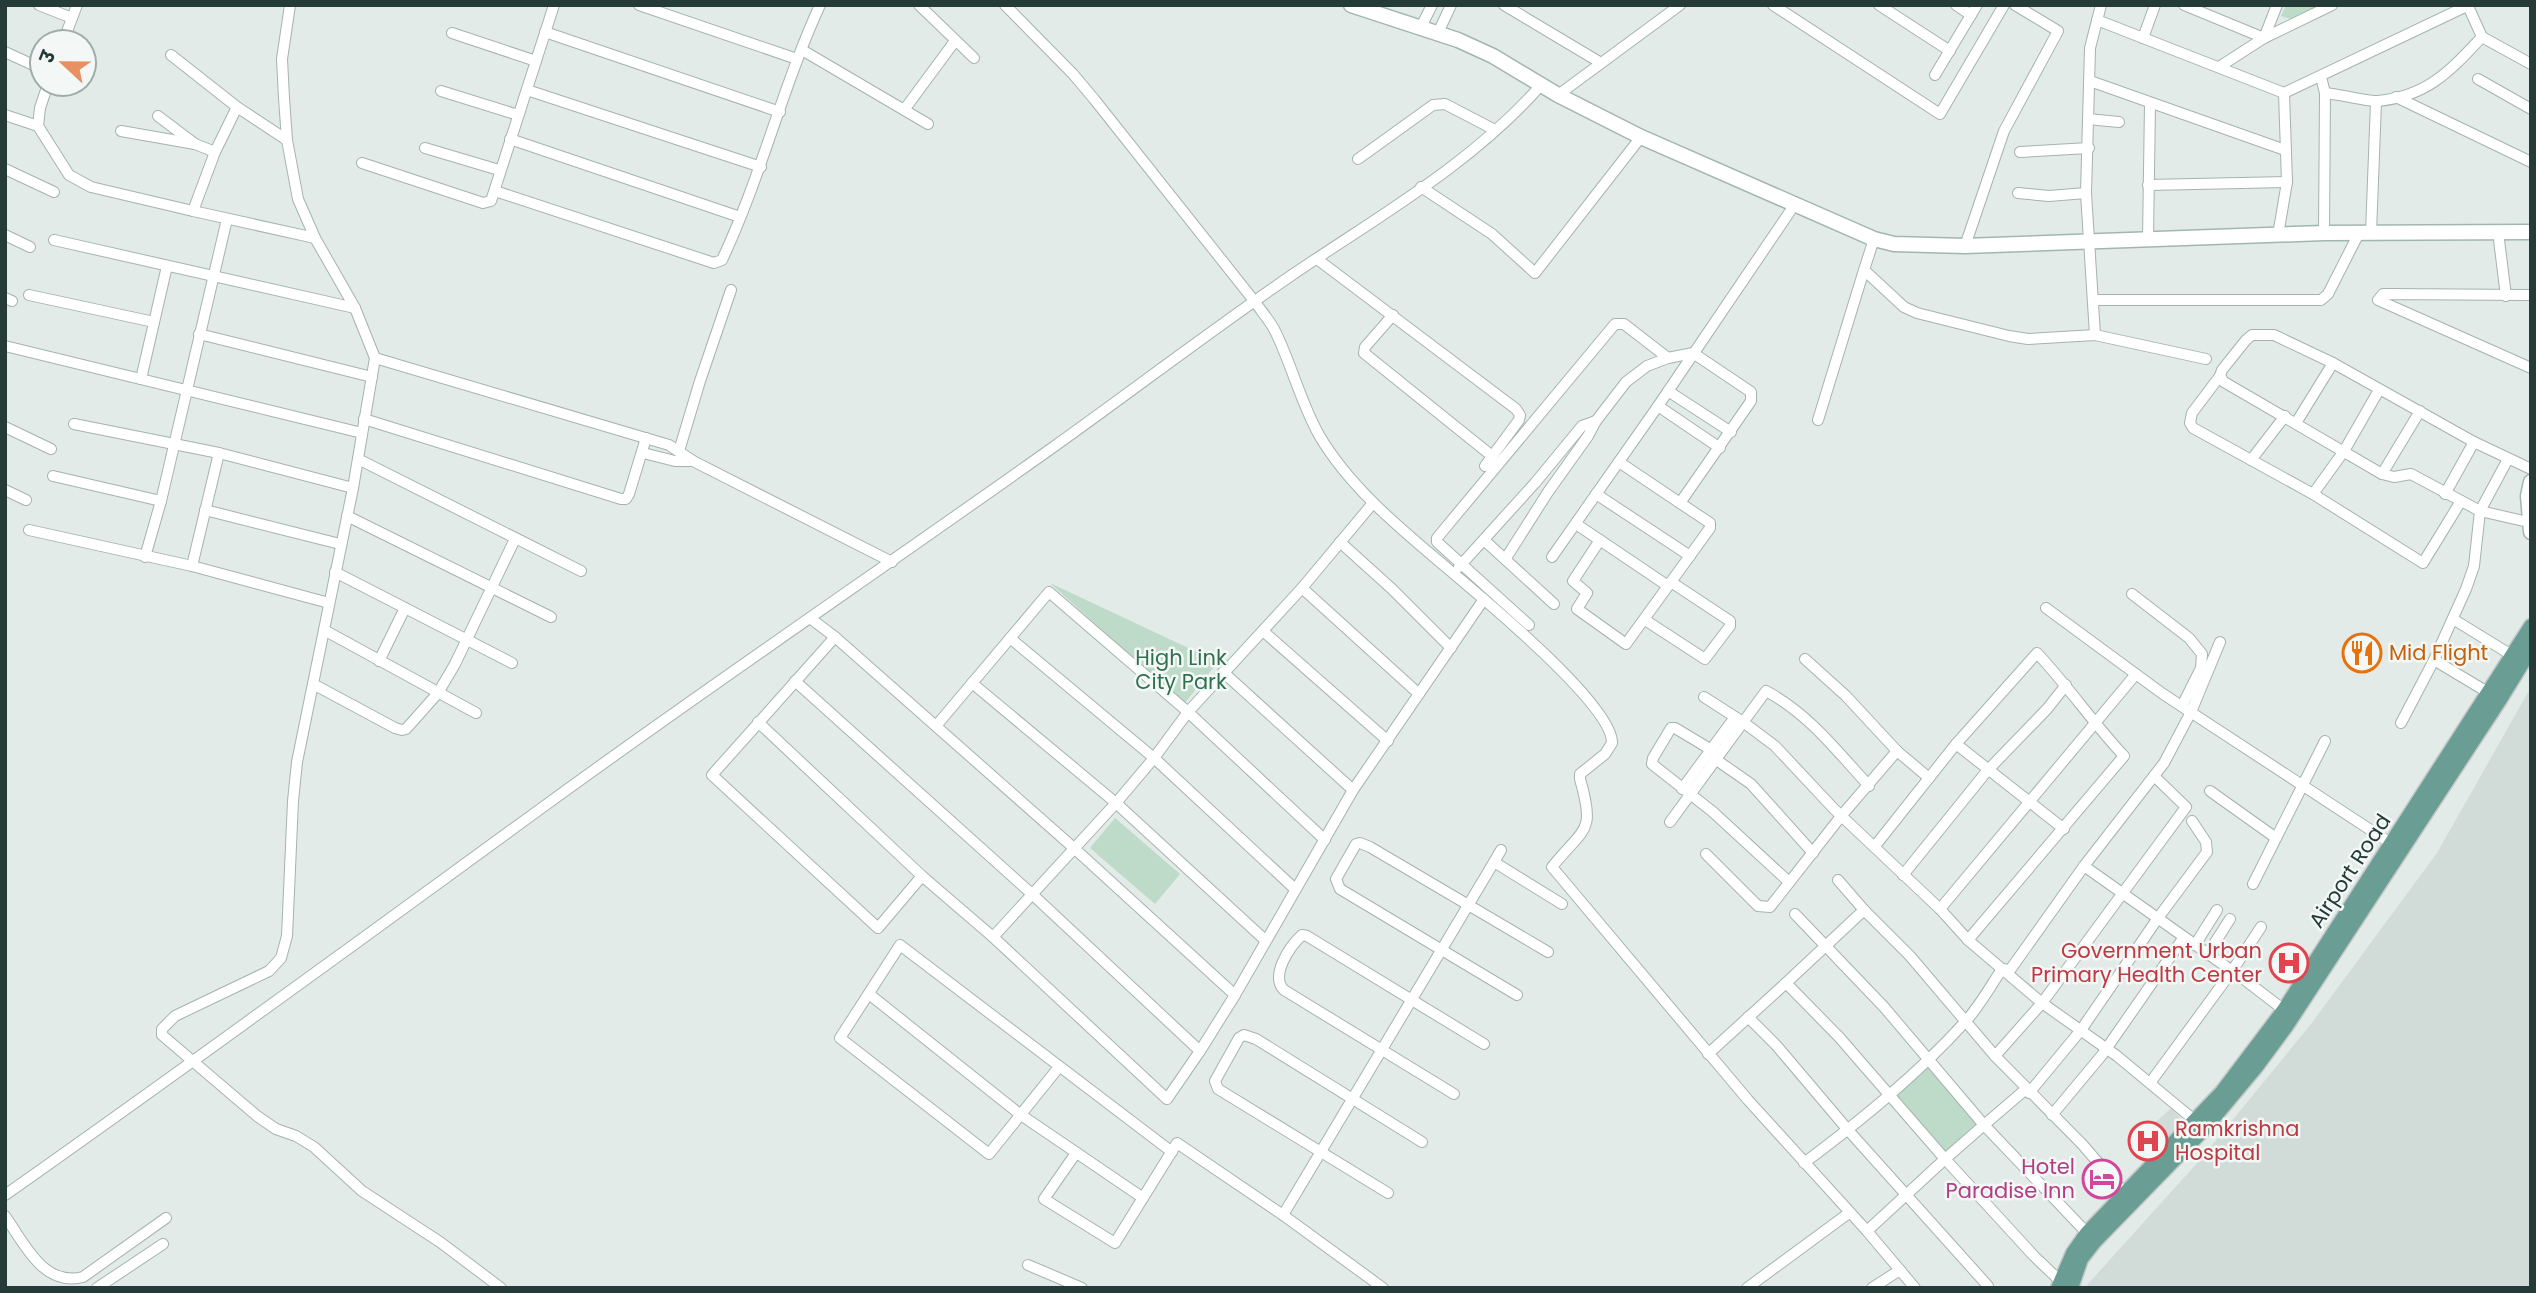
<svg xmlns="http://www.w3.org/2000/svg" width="2536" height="1293" font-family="Poppins,'Noto Sans Devanagari',sans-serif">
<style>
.built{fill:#d1dbd7}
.green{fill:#bddbc8}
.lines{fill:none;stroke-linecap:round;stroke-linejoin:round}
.street-casing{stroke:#a5b3af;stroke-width:12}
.secondary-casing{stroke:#a2b6b1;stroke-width:17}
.primary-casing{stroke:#c2c8c7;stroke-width:17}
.street{stroke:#fff;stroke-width:10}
.secondary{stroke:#fff;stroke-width:14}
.primary{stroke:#6a9e95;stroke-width:14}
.labels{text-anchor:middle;stroke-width:5;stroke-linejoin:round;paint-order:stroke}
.food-label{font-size:21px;fill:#c56008;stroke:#f3f8f6;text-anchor:start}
.park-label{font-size:21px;fill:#30704e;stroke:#f3f8f6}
.street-label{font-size:21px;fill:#243b37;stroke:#f3f8f6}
.health-label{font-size:21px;fill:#be3a42;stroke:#f3f8f6;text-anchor:end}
.hotel-label{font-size:21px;fill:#b23c85;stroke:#f3f8f6;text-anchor:end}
</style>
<rect width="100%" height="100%" fill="#e2ebe8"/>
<!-- built -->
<g class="built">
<polygon points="2531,687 2531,1288 2088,1288 2087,1285 2199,1161 2311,1024 2437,853"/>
<polygon points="2171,1108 2185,1123 2170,1139 2155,1123"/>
</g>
<!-- green -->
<g class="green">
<polygon points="2286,5 2322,5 2294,20 2281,16"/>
<polygon points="1050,583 1218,662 1184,704"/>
<polygon points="1115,818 1180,874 1155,904 1090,848"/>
<polygon points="1925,1065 1978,1122 1946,1152 1893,1095"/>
</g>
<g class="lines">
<defs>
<g id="street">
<polyline points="39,5 72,18"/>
<polyline points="290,5 282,59 284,98 287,140 298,199 315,238 355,308 375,358 353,488 297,762 293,801 287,936 281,958 269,971 175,1016 162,1029 162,1035 257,1116 276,1129 296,1136 314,1147 362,1191 440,1242 501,1288"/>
<polyline points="639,5 797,59"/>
<polyline points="919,5 974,58"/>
<path d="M 1005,5 L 1073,74 L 1094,99 L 1255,302 C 1262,312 1271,322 1276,333 C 1292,366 1301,403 1319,435 C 1350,488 1401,529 1447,568 C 1479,595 1613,705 1612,743 L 1605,754 L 1580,774 L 1580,779 C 1596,834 1584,827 1552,867 L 1748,1100 L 1867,1231 L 1915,1288"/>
<polyline points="1504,5 1601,63"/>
<polyline points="1773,5 1940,114 2004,5"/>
<polyline points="1879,5 1950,51"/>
<polyline points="1956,5 1971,15"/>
<polyline points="2184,5 2264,38 2219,67"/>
<polyline points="2277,5 2264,38 2332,5"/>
<polyline points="2097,20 2284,93 2287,182 2278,235"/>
<polyline points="1421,27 1432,5"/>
<polyline points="545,32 780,112"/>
<polyline points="452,33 536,61"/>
<polyline points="1438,33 1451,5"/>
<polyline points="2482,37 2531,64"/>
<polyline points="2143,38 2155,5"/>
<polyline points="63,42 77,5"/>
<polyline points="802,50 928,124"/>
<polyline points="5,52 42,69"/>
<polyline points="171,55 237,107 287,140"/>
<polyline points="1935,75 1977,5"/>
<polyline points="2321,77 2325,93 2324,233"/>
<polyline points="2478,79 2531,109"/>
<polyline points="2090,81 2285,150"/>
<polyline points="48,84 40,108 38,126 69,175 91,187 193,211"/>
<polyline points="527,90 761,167"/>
<polyline points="441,91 518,115"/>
<polyline points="2284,93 2469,5"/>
<path d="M 2325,93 C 2339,94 2368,102 2378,101 C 2428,96 2450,71 2482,37 L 2468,6"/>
<polyline points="1558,95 1680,5"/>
<polyline points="2396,97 2531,162"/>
<polyline points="237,107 215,152 193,211 315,238"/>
<polyline points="904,110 955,41"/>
<polyline points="5,115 38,126"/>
<polyline points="158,116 195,144 215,152"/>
<polyline points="2088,119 2119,122"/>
<polyline points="121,131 195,144"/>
<polyline points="510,139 740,217"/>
<polyline points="425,148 499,170"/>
<polyline points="2020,152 2089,148"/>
<polyline points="1358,159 1433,105 1445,104 1495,130"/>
<polyline points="362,163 483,203 491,201 554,5"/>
<polyline points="5,169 54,192"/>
<polyline points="2148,185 2287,182"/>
<polyline points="1421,187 1492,234 1535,273 1641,137"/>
<path d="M 495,191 L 714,263 L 722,260 C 761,177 782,88 820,5"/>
<polyline points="2018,193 2049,196 2086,193"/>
<polyline points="2498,232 2506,296"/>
<polyline points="2371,233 2376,102"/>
<polyline points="5,235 30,247"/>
<polyline points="1874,239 1864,270 1904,307 1917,313 2009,336 2028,339 2095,335 2206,359"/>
<polyline points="2148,239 2150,104"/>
<polyline points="54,240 355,308"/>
<polyline points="1965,246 2004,131 2058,31 2015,5"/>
<polyline points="1317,259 1516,409 1520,415 1519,420 1485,466"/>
<polyline points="29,295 154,322"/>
<polyline points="2531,295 2383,294 2378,300 2531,368"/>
<polyline points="5,298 12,301"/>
<polyline points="2094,300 2321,300 2328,294 2359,233"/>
<polyline points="1393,315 1365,347 1364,353 1492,456"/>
<polyline points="199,334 372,377"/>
<polyline points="2095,335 2086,193 2090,48 2101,5"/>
<polyline points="5,346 362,433"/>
<polyline points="375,358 669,445 693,461 892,562"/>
<polyline points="2220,376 2192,413 2190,423 2193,428 2313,494"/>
<polyline points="141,379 167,266"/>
<polyline points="2379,390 2344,451 2313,494 2423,563 2461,501"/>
<polyline points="1668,391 1731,432"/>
<polyline points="1658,406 1720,448"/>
<polyline points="364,419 621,499 626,499 629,494 646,438"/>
<polyline points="1818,420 1864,270"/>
<polyline points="2296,423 2333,363"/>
<polyline points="74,424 219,453 353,488"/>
<polyline points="5,427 51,449"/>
<polyline points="679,451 700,381 731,290"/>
<polyline points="643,453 675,461 693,461"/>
<polyline points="358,459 581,571"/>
<polyline points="2251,460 2285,416"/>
<polyline points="1619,462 1680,503"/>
<polyline points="2382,474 2420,411"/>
<polyline points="53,476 161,501"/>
<polyline points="5,490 26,500"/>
<polyline points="1596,494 1690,556"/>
<polyline points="2445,494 2474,442"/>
<polyline points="205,510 340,544"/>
<polyline points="347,516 551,617"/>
<polyline points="2528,522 2480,511 2411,474 2394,477 2382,474 2224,382 2220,376 2222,370 2246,340 2252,335 2274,335 2333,363 2474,442 2531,469"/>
<polyline points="1576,524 1668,586"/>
<polyline points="29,530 192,566 329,603"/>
<polyline points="1484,540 1554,604"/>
<polyline points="1340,542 1392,589 1451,648"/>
<polyline points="145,557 161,501 227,219"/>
<polyline points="1552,557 1658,406 1795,204"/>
<polyline points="1506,558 1548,492 1588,436 1596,421 1626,382 1647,366 1668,358 1693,353 1751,392 1751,401 1680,503 1710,523 1710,528 1626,644 1577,609 1587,593 1573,581 1600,540"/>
<polyline points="192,566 219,453"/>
<polyline points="1459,567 1535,483 1582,426 1596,421"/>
<polyline points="335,572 512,663"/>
<polyline points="1302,588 1419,694"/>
<polyline points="2132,594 2189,638 2202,654 2201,668 2182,706"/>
<polyline points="2046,608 2163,694 2392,844"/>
<polyline points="810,618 835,637 1075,849 1235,995"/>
<polyline points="2453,619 2513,656"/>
<polyline points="1645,620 1705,659 1730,626 1730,621 1671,582"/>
<polyline points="1529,625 1437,542 1437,538 1615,324 1624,324 1668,358"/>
<polyline points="324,630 476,713"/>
<polyline points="1263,631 1388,741"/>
<polyline points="835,637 712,775 878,928 922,876"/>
<polyline points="1010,638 1154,758 1295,889"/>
<polyline points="2434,660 2489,693"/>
<polyline points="379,661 405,608"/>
<polyline points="1223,672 1353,790"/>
<polyline points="795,681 1033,895 1200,1051"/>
<polyline points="972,683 1116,803 1265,940"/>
<polyline points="313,684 395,728 402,730 406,729 438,693 455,664 515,539"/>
<polyline points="1704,697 1743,722 1775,746 1834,809 1940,909 1968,940 2002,969 2042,1003 2117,1056 2199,1124"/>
<polyline points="758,722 922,876 993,937 1167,1099 1200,1051 1235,995 1353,790 1484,599"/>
<polyline points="2401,723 2434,660 2466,589 2474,566 2480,511 2508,459"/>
<polyline points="936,726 1049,592 1188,712 1325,840"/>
<polyline points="1956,744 2064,829"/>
<polyline points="1710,749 1675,728 1671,728 1653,758 1652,764 1713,812 1789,882"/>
<polyline points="1897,751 1929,778"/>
<polyline points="1715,759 1751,784 1813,853"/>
<polyline points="1682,789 1735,717"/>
<polyline points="2210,791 2276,838"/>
<path d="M 1670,822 L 1766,691 C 1809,714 1837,751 1869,786"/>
<path d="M 1875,846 L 1956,744 L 2037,653 C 2068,686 2093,723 2124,756 L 1968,940"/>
<polyline points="1706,854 1758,906 1770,907 1842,815 1897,751 1846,696 1805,659"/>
<polyline points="1494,862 1501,850"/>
<polyline points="2084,866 2245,980 2284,1010"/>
<polyline points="1903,875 1987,771 2047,709 2066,685"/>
<polyline points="1838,880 1864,910 1910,956 1995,1056 2082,1144 2125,1194"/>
<polyline points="2253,884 2325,741"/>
<polyline points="1940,909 2136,674"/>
<polyline points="1864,910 1786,983 1839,1037 1945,1159 1867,1231"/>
<polyline points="1795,914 1884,1007 1984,1125 2026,1089"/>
<polyline points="993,937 1116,803 1154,758 1188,712 1302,588 1373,503"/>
<polyline points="2195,945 2217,910"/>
<polyline points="2207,955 2230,919"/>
<polyline points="869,994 1021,1115 1143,1198"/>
<polyline points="1517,995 1340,889 1336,879 1356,844 1360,843 1370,847 1548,952"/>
<polyline points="1748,1017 1776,1045 1848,1130 1988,1286"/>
<polyline points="1708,1054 1786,983"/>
<polyline points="1995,1056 2042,1003 2186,807 2154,776"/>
<polyline points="1059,1067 989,1154 840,1038 900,945 1172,1152"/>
<polyline points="2150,1083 2232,971 2261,927"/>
<polyline points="2029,1093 2081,1030 2158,918 2207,852 2206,842 2192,821"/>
<path d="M 1454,1094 L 1284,990 C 1270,976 1289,947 1302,935 L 1307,936 L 1484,1044"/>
<polyline points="2052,1115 2102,1055 2184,937"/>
<polyline points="1076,1153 1044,1199 1115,1243 1177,1143 1283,1215 1383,1288"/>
<path d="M 1804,1163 C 1860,1121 1917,1075 1965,1022 C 1979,1007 1990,987 2002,969 L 2010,970 L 2084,866 L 2164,763 L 2191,712 L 2220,642"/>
<polyline points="1388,1193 1218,1089 1215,1081 1239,1038 1244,1035 1256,1039 1422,1142"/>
<path d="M 5,1195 C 190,1065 371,932 554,799 C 718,680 886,566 1052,448 C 1132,391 1210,331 1292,275 C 1377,217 1472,164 1541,85"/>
<polyline points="1283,1215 1494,862 1562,904"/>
<path d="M 5,1216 C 24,1243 43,1287 83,1277 L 166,1218"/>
<polyline points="1028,1265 1082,1288"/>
<polyline points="2059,1280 2034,1256 1945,1159 1984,1125 2087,1233"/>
<polyline points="97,1288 163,1244"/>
<polyline points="1747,1288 1849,1213"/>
<polyline points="1872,1288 1900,1270"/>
</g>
<g id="secondary">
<polyline points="1351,5 1458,40 1493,56 1558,95 1641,137 1874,239 1894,244 1965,246 2324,233 2531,232"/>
<polyline points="2531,482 2528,496 2531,532"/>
</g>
<g id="primary">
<polyline points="2058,1288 2073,1253 2087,1233 2222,1092 2284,1010 2531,626"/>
<polyline points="2071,1288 2081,1259 2095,1241 2205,1128 2256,1067 2287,1025 2499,701 2531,649"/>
</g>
</defs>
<!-- street casing -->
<use href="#street" class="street-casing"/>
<!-- secondary casing -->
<use href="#secondary" class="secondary-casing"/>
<!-- primary casing -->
<use href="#primary" class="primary-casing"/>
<!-- street -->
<use href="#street" class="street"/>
<!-- secondary -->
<use href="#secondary" class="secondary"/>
<!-- primary -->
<use href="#primary" class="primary"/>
</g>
<!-- icons -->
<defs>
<symbol id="restaurant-ring" viewBox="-11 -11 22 22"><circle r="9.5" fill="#f3f8f6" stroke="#e8710a" stroke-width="1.5"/><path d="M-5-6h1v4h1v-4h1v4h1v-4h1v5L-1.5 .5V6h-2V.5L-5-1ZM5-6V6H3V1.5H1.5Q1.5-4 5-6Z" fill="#e8710a"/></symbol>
<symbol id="hospital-ring" viewBox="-11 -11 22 22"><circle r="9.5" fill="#f3f8f6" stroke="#e0444e" stroke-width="1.5"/><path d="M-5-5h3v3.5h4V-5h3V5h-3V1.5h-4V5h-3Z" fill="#e0444e"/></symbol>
<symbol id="hotel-ring" viewBox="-11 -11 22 22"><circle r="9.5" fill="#f3f8f6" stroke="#d1479c" stroke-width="1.5"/><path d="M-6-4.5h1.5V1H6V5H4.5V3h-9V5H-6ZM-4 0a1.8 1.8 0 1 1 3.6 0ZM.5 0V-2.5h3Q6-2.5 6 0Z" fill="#d1479c"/></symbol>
</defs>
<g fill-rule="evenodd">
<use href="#restaurant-ring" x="2340" y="631" width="44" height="44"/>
<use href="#hospital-ring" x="2267" y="941" width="44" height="44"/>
<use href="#hospital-ring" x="2126" y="1119" width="44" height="44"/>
<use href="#hotel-ring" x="2080" y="1157" width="44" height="44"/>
</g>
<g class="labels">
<!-- food labels -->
<g class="food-label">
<text x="2389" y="660">Mid Flight</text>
</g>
<!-- park labels -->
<g class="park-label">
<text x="1181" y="665">High Link<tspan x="1181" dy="24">City Park</tspan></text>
</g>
<!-- street labels -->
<g class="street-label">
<text transform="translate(2350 871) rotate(-57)" y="7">Airport Road</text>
</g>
<!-- health labels -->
<g class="health-label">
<text x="2262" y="958">Government Urban<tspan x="2262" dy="24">Primary Health Center</tspan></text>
<text x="2175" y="1136" text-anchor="start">Ramkrishna<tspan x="2175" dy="24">Hospital</tspan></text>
</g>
<!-- hotel labels -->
<g class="hotel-label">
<text x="2075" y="1174">Hotel<tspan x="2075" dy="24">Paradise Inn</tspan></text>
</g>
</g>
<!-- border -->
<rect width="2536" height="1293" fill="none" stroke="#243b37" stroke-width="14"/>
<!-- north arrow -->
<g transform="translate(63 63) rotate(292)"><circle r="33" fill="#f3f8f6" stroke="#a0acaa" stroke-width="2"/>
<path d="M0-5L12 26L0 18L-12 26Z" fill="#e89064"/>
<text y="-10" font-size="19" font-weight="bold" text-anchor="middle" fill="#243b37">उ</text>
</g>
</svg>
